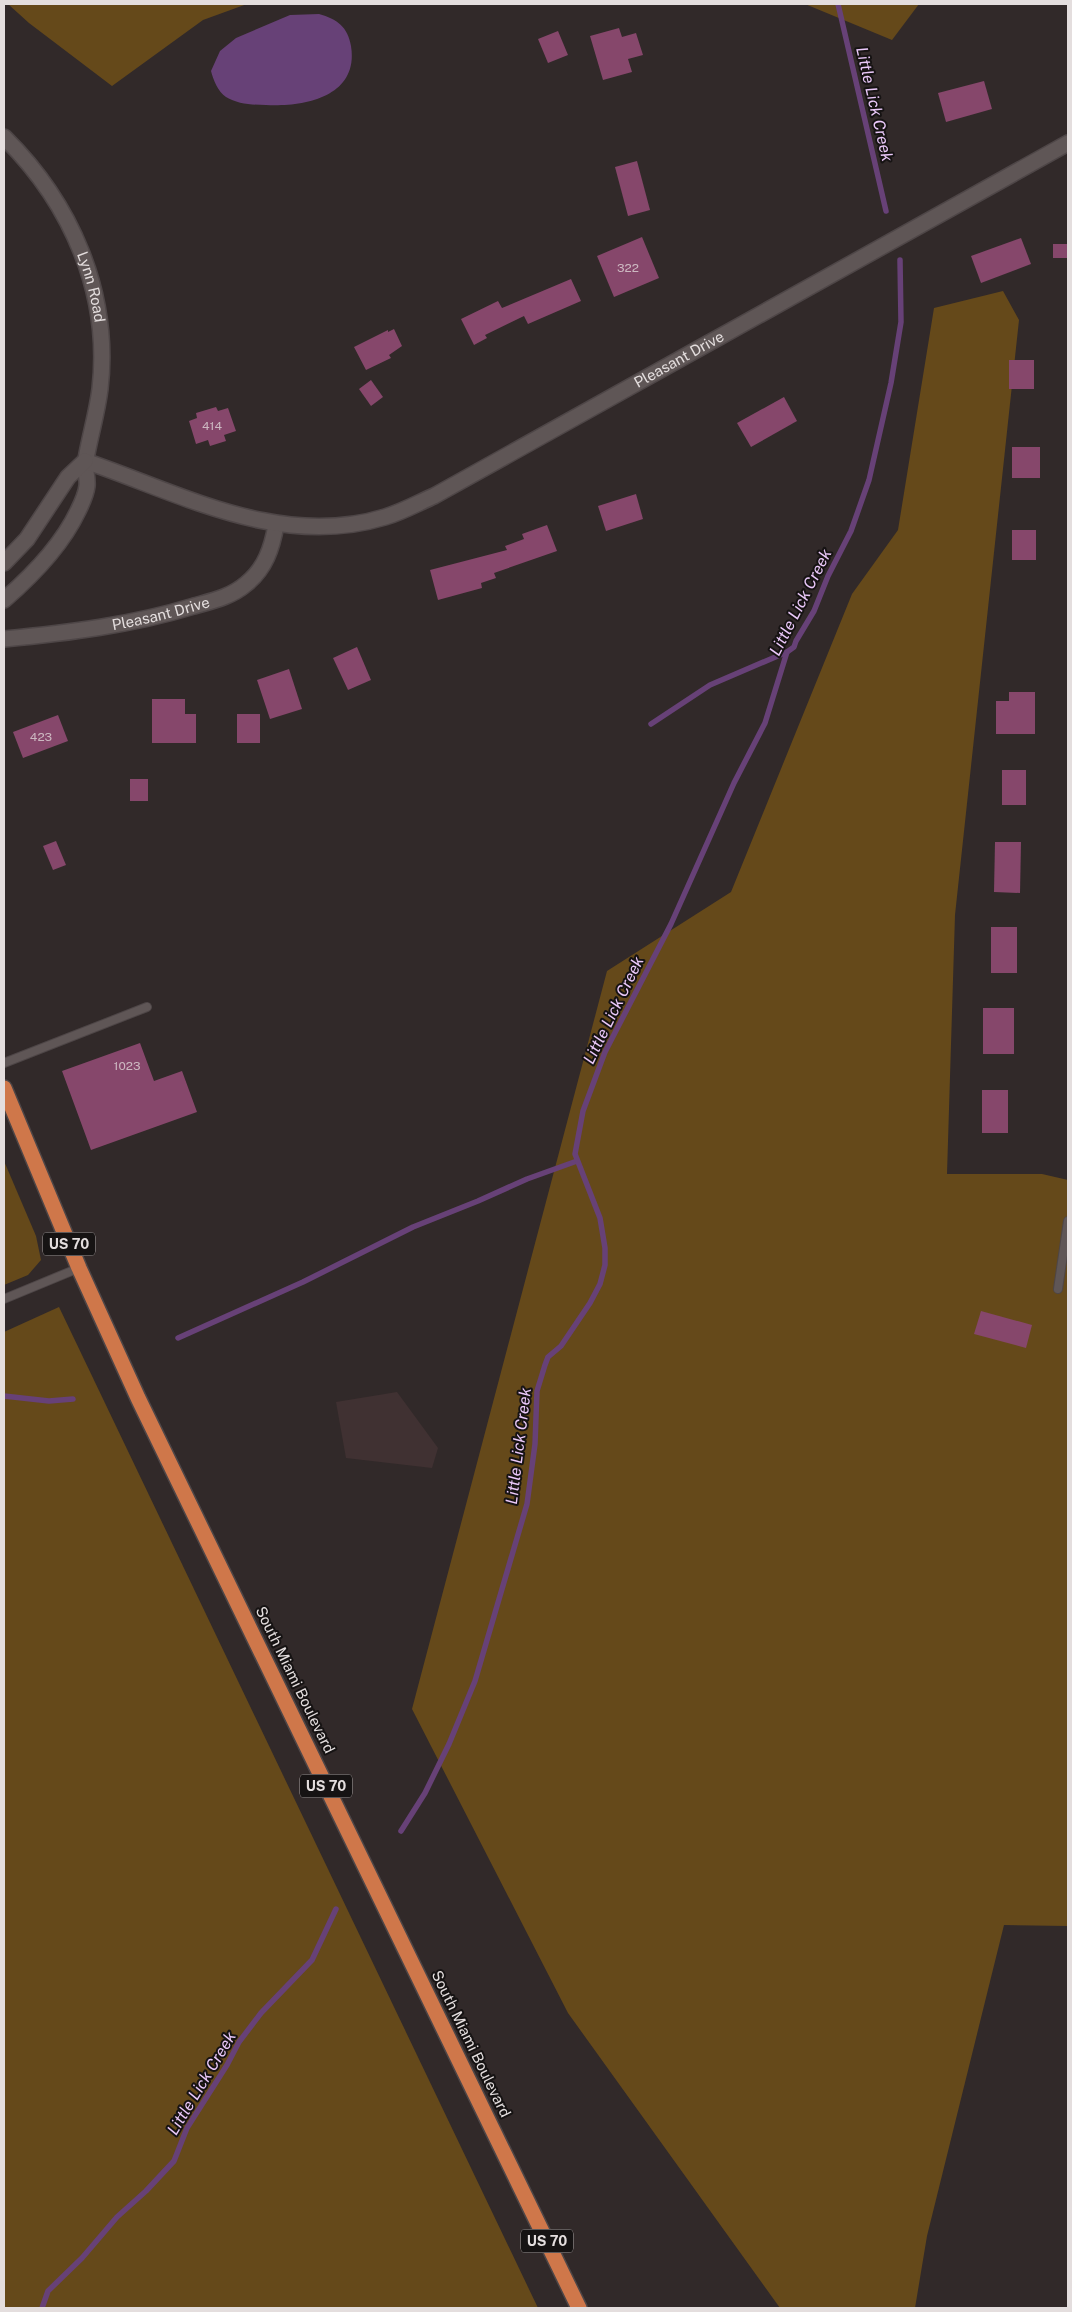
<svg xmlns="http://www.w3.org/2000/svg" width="1072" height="2312" font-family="'Public Sans',sans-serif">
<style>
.built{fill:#403132}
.green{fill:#65491a}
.water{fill:#674177}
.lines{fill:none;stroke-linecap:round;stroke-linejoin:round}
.stream{stroke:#674177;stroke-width:5.5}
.building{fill:#86476b}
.lane-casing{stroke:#4e4647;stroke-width:10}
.street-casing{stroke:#4e4647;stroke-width:18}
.secondary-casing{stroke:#4e4647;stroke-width:18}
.highway-casing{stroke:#4e4647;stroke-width:18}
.lane{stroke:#5f5656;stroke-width:8}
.street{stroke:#5f5656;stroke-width:15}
.secondary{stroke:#5f5656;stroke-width:15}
.highway{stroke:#cf774a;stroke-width:15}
.labels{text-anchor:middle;stroke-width:4;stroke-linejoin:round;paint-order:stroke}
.number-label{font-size:12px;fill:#ccb8c1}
.shield{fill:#161313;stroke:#a6a1a1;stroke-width:1}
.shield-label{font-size:14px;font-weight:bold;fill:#e4dede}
.street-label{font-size:15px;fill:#e4dede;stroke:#161313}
.water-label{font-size:16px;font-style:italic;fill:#ebc9fa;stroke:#161313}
</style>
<rect width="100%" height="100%" fill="#312929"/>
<!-- built -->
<polygon class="built" points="397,1392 438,1448 432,1468 346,1458 336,1402"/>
<!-- green -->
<g class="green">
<polygon points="8,4 247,4 203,20 112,86 29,23"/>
<polygon points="805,4 919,4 892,40"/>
<polygon points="1003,291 1019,320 955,915 947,1174 1042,1174 1068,1180 1068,1926 1004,1925 927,2236 915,2308 780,2308 568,2013 412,1709 607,971 731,892 852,594 898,530 934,308"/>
<polygon points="4,1161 36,1236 41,1260 28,1275 4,1285"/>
<polygon points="59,1307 538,2308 4,2308 4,1332"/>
</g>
<!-- water -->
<path class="water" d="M 319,14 C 337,19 348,27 351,46 C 359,96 306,107 266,105 C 253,105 237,104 226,97 C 218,92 213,79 211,71 L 220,51 L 236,38 L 290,15 Z"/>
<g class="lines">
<!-- stream -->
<g class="stream">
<polyline points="838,4 886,211"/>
<polyline points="651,724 710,685 787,652"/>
<polyline points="178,1338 303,1282 413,1227 478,1201 527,1179 577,1161"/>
<polyline points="4,1396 49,1401 73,1399"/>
<polyline points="401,1831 425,1793 449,1744 475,1681 527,1504 535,1444 537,1391 545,1365 548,1357 561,1346 590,1303 600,1284 605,1265 605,1248 600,1218 575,1154 583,1111 605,1052 671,924 734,783 765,723 787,652 794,647 796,641 814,611 828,576 851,531 869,480 891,383 901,322 900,260"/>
<polyline points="42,2308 48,2291 82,2258 117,2217 146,2191 174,2161 187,2128 227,2065 239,2042 261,2013 312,1960 336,1909"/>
</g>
</g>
<!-- building -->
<g class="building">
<polygon points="619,28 622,37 636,33 643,55 628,59 632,72 603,80 590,36"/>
<polygon points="558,31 568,55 548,63 538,39"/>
<polygon points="984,81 992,109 946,122 938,93"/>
<polygon points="637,161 650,210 628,216 615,167"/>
<polygon points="642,237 659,278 614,297 597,256"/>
<polygon points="1021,238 1031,264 981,283 971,256"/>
<rect x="1053" y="244" width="15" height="14"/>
<polygon points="571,279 581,301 528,324 524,316 485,335 487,338 474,345 461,319 498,301 502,308"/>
<polygon points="394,329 402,346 389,355 391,358 366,370 354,347 388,330 388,332"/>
<rect x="1009" y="360" width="25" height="29"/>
<polygon points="371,380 383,397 371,406 359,389"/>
<polygon points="784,397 797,421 751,447 737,423"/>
<polygon points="216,407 218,411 228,408 236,431 224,435 226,441 210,446 208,440 196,444 189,421 197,418 196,413"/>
<rect x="1012" y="447" width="28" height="31"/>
<polygon points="636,494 643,519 606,531 598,506"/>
<polygon points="547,525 557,551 494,573 496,578 481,583 482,588 438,600 430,570 507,550 505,546 524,539 522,534"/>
<rect x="1012" y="530" width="24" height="30"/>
<polygon points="357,647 371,680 348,690 333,658"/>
<polygon points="289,669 302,709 270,719 257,680"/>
<polygon points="1009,692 1035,692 1035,734 996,734 996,701 1009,701"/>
<polygon points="152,699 185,699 185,714 196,714 196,743 152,743"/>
<rect x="237" y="714" width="23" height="29"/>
<polygon points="58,715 68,741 23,758 13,732"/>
<rect x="1002" y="770" width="24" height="35"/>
<rect x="130" y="779" width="18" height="22"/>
<polygon points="56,841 66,865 53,870 43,846"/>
<polygon points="995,842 1021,842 1020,893 994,892"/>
<rect x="991" y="927" width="26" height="46"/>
<rect x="983" y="1008" width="31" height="46"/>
<polygon points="140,1043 154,1081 182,1071 197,1112 91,1150 62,1071"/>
<rect x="982" y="1090" width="26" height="43"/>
<polygon points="981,1311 1032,1325 1026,1348 974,1334"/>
</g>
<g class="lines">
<defs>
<g id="lane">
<polyline points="4,1063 147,1007"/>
<polyline points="1058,1289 1068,1221"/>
<polyline points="4,1299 79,1268"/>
</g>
<g id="street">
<path id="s1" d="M 4,639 C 68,633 132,625 194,606 C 212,601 231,597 246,584 C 265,569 272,548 276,525"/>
</g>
<g id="secondary">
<path id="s2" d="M 4,137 C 71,203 111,293 100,389 C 97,413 90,436 86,459 C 84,468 88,477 87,486 C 86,494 82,503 78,511 C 62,545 33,575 4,600"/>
<path id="s3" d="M 85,461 C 182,494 280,549 385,517 C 402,512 418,503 434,496 L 1068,143"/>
<polyline points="4,563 27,539 68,477 85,461"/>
</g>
<polyline id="highway" points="4,1088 79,1268 138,1398 579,2308"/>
</defs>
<!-- lane casing -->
<use href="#lane" class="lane-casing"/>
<!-- street casing -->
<use href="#street" class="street-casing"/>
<!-- secondary casing -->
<use href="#secondary" class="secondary-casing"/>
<!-- highway casing -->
<use href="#highway" class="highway-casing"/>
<!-- lane -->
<use href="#lane" class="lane"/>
<!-- street -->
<use href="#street" class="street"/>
<!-- secondary -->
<use href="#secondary" class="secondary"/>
<!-- highway -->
<use href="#highway" class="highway"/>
</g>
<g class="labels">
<!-- number labels -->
<g class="number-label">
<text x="628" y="272">322</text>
<text x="212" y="430">414</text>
<text x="41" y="741">423</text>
<text x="127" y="1070">1023</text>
</g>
<!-- shield labels -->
<g class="shield">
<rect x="43" y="1232.5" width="52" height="23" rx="4"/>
<rect x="300" y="1774.5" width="52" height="23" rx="4"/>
<rect x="521" y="2229.5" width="52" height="23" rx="4"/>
</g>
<g class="shield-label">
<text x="69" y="1249">US 70</text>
<text x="326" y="1791">US 70</text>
<text x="547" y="2246">US 70</text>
</g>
<!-- street labels -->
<g class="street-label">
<text dy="5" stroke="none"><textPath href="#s2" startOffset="176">Lynn Road</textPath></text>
<text dy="5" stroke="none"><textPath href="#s3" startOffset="645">Pleasant Drive</textPath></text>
<text dy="5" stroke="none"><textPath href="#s1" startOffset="159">Pleasant Drive</textPath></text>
<text transform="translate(295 1680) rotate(64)" y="5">South Miami Boulevard</text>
<text transform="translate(471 2044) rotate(64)" y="5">South Miami Boulevard</text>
</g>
<!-- water labels -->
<g class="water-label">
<text transform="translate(875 104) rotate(77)" y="6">Little Lick Creek</text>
<text transform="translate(800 602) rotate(-63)" y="6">Little Lick Creek</text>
<text transform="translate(613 1010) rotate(-64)" y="6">Little Lick Creek</text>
<text transform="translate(518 1446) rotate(-83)" y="6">Little Lick Creek</text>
<text transform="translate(201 2083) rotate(-59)" y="6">Little Lick Creek</text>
</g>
</g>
<!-- border -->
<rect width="1072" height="2312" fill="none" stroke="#e4dede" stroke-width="10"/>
</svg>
